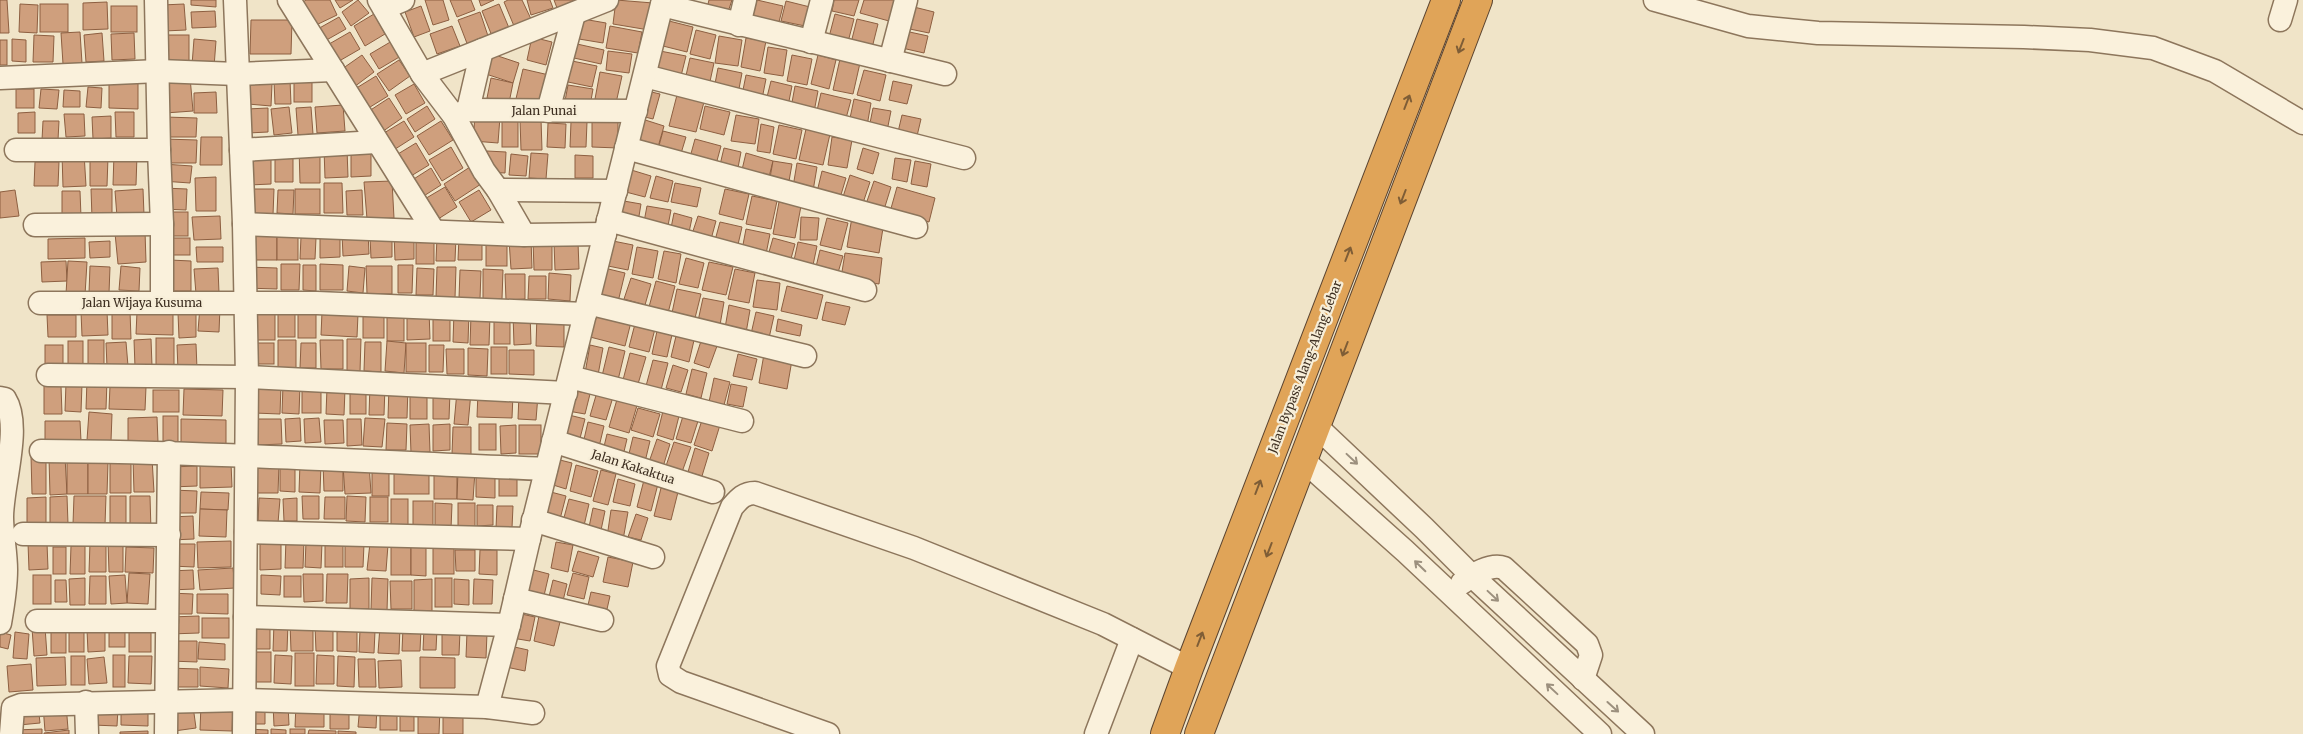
<svg xmlns="http://www.w3.org/2000/svg" width="2303" height="734" font-family="Merriweather,serif">
<style>
.building{fill:#cf9f7d;stroke:#8d5f41}
.lines{fill:none;stroke-linecap:round;stroke-linejoin:round}
.minor-casing{stroke:#8d765c;stroke-width:25}
.highway-casing{stroke:#5b4430;stroke-width:30}
.minor{stroke:#faf1dc;stroke-width:22}
.highway{stroke:#e0a458;stroke-width:28}
.oneway{stroke:#7e5d36}
.oneway2{stroke:#9c907e}
.labels{text-anchor:middle;stroke-width:4.5;stroke-linejoin:round;paint-order:stroke}
.street-label{font-size:12px;fill:#3d2e20;stroke:#f7eed8}
</style>
<rect width="100%" height="100%" fill="#f0e4c8"/>
<!-- building -->
<g class="building">
<polygon points="0,0 7,0 9,33 0,33"/>
<polygon points="191,0 216,0 216,7 191,5"/>
<polygon points="306,0 330,0 337,15 314,26 303,2"/>
<polygon points="335,0 353,0 340,8"/>
<polygon points="358,0 369,13 351,26 342,12"/>
<polygon points="425,0 443,0 449,20 433,25"/>
<polygon points="450,0 471,0 475,10 457,17"/>
<polygon points="479,0 494,0 481,6"/>
<polygon points="508,0 522,0 531,19 514,26 504,2"/>
<polygon points="527,0 550,0 553,8 531,15"/>
<polygon points="554,0 575,0 557,8"/>
<polygon points="616,0 653,3 649,30 613,24"/>
<polygon points="709,0 732,0 727,15 707,8"/>
<polygon points="757,0 783,6 777,30 751,23"/>
<polygon points="834,0 859,0 854,16 832,11"/>
<polygon points="864,0 895,0 889,21 860,13"/>
<polygon points="786,1 810,7 805,26 781,21"/>
<polygon points="107,2 108,29 83,30 83,3"/>
<polygon points="20,4 38,5 37,33 19,32"/>
<rect x="40" y="4" width="28" height="28"/>
<polygon points="184,4 186,30 164,31 162,5"/>
<polygon points="499,4 509,28 492,36 482,11"/>
<rect x="111" y="6" width="26" height="26"/>
<polygon points="421,6 430,31 414,37 405,12"/>
<polygon points="910,6 934,12 929,33 905,28"/>
<polygon points="215,11 216,27 192,28 191,12"/>
<polygon points="480,12 489,39 468,46 458,20"/>
<polygon points="374,14 385,34 365,46 354,26"/>
<polygon points="835,14 854,19 848,42 829,37"/>
<polygon points="339,17 346,29 323,42 316,30"/>
<polygon points="583,19 606,23 603,43 579,39"/>
<polygon points="857,19 878,24 872,48 851,43"/>
<polygon points="251,20 292,20 291,54 250,54"/>
<polygon points="665,20 693,27 687,52 659,45"/>
<polygon points="452,26 460,46 437,54 430,34"/>
<polygon points="610,26 642,32 638,53 606,48"/>
<polygon points="696,30 716,35 710,59 690,54"/>
<polygon points="905,31 928,36 924,53 902,48"/>
<polygon points="80,32 82,63 63,64 61,33"/>
<polygon points="350,32 360,49 334,64 324,47"/>
<polygon points="102,33 104,61 86,62 84,35"/>
<polygon points="134,33 135,59 112,60 111,34"/>
<polygon points="34,35 54,36 53,62 33,62"/>
<rect x="165" y="35" width="24" height="27"/>
<polygon points="719,36 742,40 738,66 715,63"/>
<polygon points="532,37 552,42 546,65 527,60"/>
<polygon points="746,38 766,41 760,71 741,67"/>
<polygon points="12,39 26,40 26,62 12,61"/>
<polygon points="194,39 216,41 214,67 192,65"/>
<rect x="0" y="40" width="7" height="25"/>
<polygon points="392,41 401,56 379,69 370,54"/>
<polygon points="577,44 604,50 601,64 574,58"/>
<polygon points="768,47 787,50 783,76 764,73"/>
<polygon points="608,51 632,54 629,73 606,70"/>
<polygon points="660,51 686,56 680,80 655,74"/>
<polygon points="492,54 519,63 513,83 486,74"/>
<polygon points="362,55 374,72 354,87 342,69"/>
<polygon points="792,55 812,59 807,85 787,81"/>
<polygon points="818,55 836,60 829,89 811,84"/>
<polygon points="690,58 714,63 709,86 685,80"/>
<polygon points="840,59 860,63 853,94 833,90"/>
<polygon points="399,60 410,76 389,91 377,74"/>
<polygon points="572,61 597,66 592,87 568,82"/>
<polygon points="718,68 742,73 738,94 714,89"/>
<polygon points="523,69 549,75 542,109 515,103"/>
<polygon points="864,70 886,75 880,101 857,95"/>
<polygon points="600,72 622,76 616,103 595,99"/>
<polygon points="746,75 766,79 762,99 742,95"/>
<polygon points="376,76 388,96 362,112 350,92"/>
<polygon points="190,77 193,111 165,113 162,79"/>
<rect x="294" y="77" width="18" height="25"/>
<polygon points="491,78 513,83 509,103 487,98"/>
<polygon points="290,80 291,104 275,104 274,81"/>
<polygon points="771,81 792,86 788,106 766,101"/>
<polygon points="893,81 912,85 907,104 889,100"/>
<polygon points="249,82 272,84 271,106 248,104"/>
<polygon points="109,83 138,83 138,109 109,108"/>
<polygon points="414,84 425,103 406,114 395,95"/>
<polygon points="568,85 593,89 590,106 565,101"/>
<polygon points="795,86 818,91 814,112 791,108"/>
<polygon points="88,87 102,88 101,108 86,107"/>
<rect x="16" y="89" width="18" height="19"/>
<polygon points="41,89 59,90 57,109 39,108"/>
<polygon points="64,90 80,91 80,107 63,107"/>
<polygon points="643,90 660,94 653,119 637,115"/>
<polygon points="216,92 217,113 194,113 194,93"/>
<polygon points="821,93 851,100 845,122 816,115"/>
<polygon points="677,95 704,102 696,132 669,126"/>
<polygon points="389,98 402,118 379,134 366,113"/>
<polygon points="854,99 871,103 867,126 849,123"/>
<polygon points="343,105 345,131 317,133 315,107"/>
<polygon points="427,106 435,119 415,132 407,119"/>
<polygon points="705,106 730,112 724,135 700,129"/>
<polygon points="289,107 292,133 274,135 271,109"/>
<polygon points="311,107 313,134 298,135 296,108"/>
<polygon points="268,108 268,132 248,133 247,109"/>
<polygon points="873,108 891,111 887,131 869,128"/>
<polygon points="35,112 35,133 18,133 18,113"/>
<polygon points="115,112 134,112 134,137 116,137"/>
<polygon points="64,114 84,114 85,136 66,137"/>
<polygon points="736,115 759,119 755,144 731,141"/>
<polygon points="902,115 921,119 917,136 898,132"/>
<polygon points="111,116 111,138 93,139 92,117"/>
<polygon points="475,116 500,117 498,143 473,141"/>
<polygon points="165,117 197,118 196,137 165,137"/>
<polygon points="639,118 664,126 658,147 633,139"/>
<polygon points="541,119 542,150 521,150 520,120"/>
<polygon points="43,121 59,121 58,140 42,140"/>
<polygon points="404,121 414,137 389,153 379,136"/>
<polygon points="441,121 453,140 429,155 417,136"/>
<rect x="502" y="121" width="16" height="26"/>
<polygon points="592,121 618,122 618,148 592,147"/>
<polygon points="571,122 587,122 586,147 570,147"/>
<polygon points="548,123 566,124 565,148 547,147"/>
<polygon points="761,124 774,127 770,153 757,151"/>
<polygon points="779,125 802,130 796,159 773,154"/>
<polygon points="806,129 830,134 823,165 799,160"/>
<polygon points="663,131 686,137 679,160 657,153"/>
<polygon points="201,137 222,137 222,165 200,165"/>
<polygon points="832,137 852,140 847,168 828,165"/>
<polygon points="164,139 197,140 196,163 164,163"/>
<polygon points="695,139 721,146 715,168 689,161"/>
<polygon points="416,143 429,165 406,179 393,157"/>
<polygon points="299,147 320,147 320,183 300,183"/>
<polygon points="371,147 371,176 351,177 351,148"/>
<polygon points="451,147 463,168 442,181 429,160"/>
<polygon points="724,148 741,152 737,173 719,169"/>
<polygon points="863,148 879,153 873,174 857,169"/>
<polygon points="324,149 347,149 348,177 325,178"/>
<polygon points="249,151 271,151 271,184 249,185"/>
<polygon points="487,151 506,152 505,173 487,172"/>
<polygon points="293,152 293,182 275,182 275,153"/>
<polygon points="84,153 86,186 63,187 62,154"/>
<polygon points="531,153 548,154 546,179 529,178"/>
<polygon points="746,153 773,161 768,181 741,174"/>
<polygon points="114,154 137,155 136,185 113,185"/>
<polygon points="511,154 528,156 526,176 509,175"/>
<polygon points="575,155 593,156 593,178 575,178"/>
<polygon points="90,157 108,157 107,186 90,186"/>
<polygon points="895,158 911,160 907,182 892,179"/>
<polygon points="773,161 792,164 788,187 769,183"/>
<polygon points="915,161 931,164 927,187 911,184"/>
<polygon points="35,162 59,162 58,186 34,186"/>
<polygon points="797,163 817,167 813,191 793,187"/>
<polygon points="163,164 192,166 190,183 162,181"/>
<polygon points="470,167 481,184 455,201 444,184"/>
<polygon points="431,168 441,185 419,199 409,182"/>
<polygon points="628,169 651,176 645,197 622,191"/>
<polygon points="822,171 846,178 840,198 817,192"/>
<polygon points="850,175 870,182 862,206 842,200"/>
<polygon points="656,176 673,181 668,202 650,198"/>
<polygon points="216,177 216,211 196,211 195,178"/>
<polygon points="392,181 394,218 367,219 364,182"/>
<polygon points="874,181 891,187 883,213 865,207"/>
<polygon points="324,183 342,183 343,213 324,213"/>
<polygon points="675,183 701,188 697,207 671,202"/>
<polygon points="445,187 457,207 435,221 423,200"/>
<polygon points="897,187 935,198 929,222 890,212"/>
<polygon points="163,188 187,189 186,210 162,209"/>
<polygon points="91,189 112,189 112,217 92,218"/>
<polygon points="143,189 144,215 117,217 115,191"/>
<polygon points="251,189 274,189 273,215 251,215"/>
<rect x="295" y="189" width="25" height="25"/>
<polygon points="725,189 749,194 743,220 719,214"/>
<polygon points="15,190 19,216 0,218 0,192"/>
<polygon points="278,190 294,190 293,214 277,213"/>
<polygon points="362,190 363,215 347,215 346,191"/>
<polygon points="479,190 491,210 471,222 459,202"/>
<polygon points="62,191 80,191 81,217 62,217"/>
<polygon points="752,196 777,201 771,229 746,224"/>
<polygon points="618,200 641,204 638,222 615,218"/>
<polygon points="779,202 801,206 795,238 773,234"/>
<polygon points="647,206 671,210 667,231 643,227"/>
<rect x="166" y="212" width="22" height="24"/>
<polygon points="674,213 692,218 688,237 670,233"/>
<polygon points="220,216 221,239 194,240 192,217"/>
<polygon points="698,216 716,221 710,243 691,237"/>
<polygon points="801,217 819,218 817,240 800,240"/>
<polygon points="852,217 884,222 879,253 847,247"/>
<polygon points="827,218 848,223 841,250 820,245"/>
<polygon points="720,222 742,227 737,249 714,244"/>
<polygon points="746,229 770,234 766,254 742,250"/>
<polygon points="250,230 277,230 277,260 249,260"/>
<rect x="277" y="230" width="21" height="30"/>
<polygon points="145,231 146,262 118,264 115,233"/>
<polygon points="368,231 369,254 343,256 342,234"/>
<polygon points="394,233 414,233 414,259 395,260"/>
<polygon points="392,236 392,257 371,258 370,237"/>
<polygon points="301,237 316,238 315,259 300,259"/>
<polygon points="320,237 340,237 340,257 320,258"/>
<rect x="416" y="237" width="18" height="27"/>
<polygon points="437,237 456,237 455,261 436,261"/>
<polygon points="459,237 482,237 482,260 458,260"/>
<polygon points="85,238 85,258 48,259 48,239"/>
<rect x="168" y="238" width="22" height="17"/>
<polygon points="773,238 795,244 789,266 767,259"/>
<polygon points="531,239 532,268 511,269 509,240"/>
<rect x="486" y="240" width="21" height="26"/>
<polygon points="533,240 552,240 552,270 534,270"/>
<polygon points="608,240 633,245 628,270 603,265"/>
<polygon points="110,241 110,257 90,258 89,242"/>
<polygon points="578,242 579,269 555,270 554,243"/>
<polygon points="798,242 817,246 812,270 793,265"/>
<polygon points="196,247 223,247 223,262 197,262"/>
<polygon points="637,247 658,251 653,278 632,274"/>
<polygon points="820,250 843,256 837,276 815,271"/>
<polygon points="664,251 681,254 676,283 658,279"/>
<polygon points="845,253 882,258 879,284 841,278"/>
<polygon points="686,258 704,263 698,288 679,284"/>
<polygon points="170,260 191,261 191,291 170,291"/>
<polygon points="66,261 67,281 42,282 41,262"/>
<polygon points="68,261 87,262 85,295 66,294"/>
<polygon points="709,262 733,267 726,295 702,290"/>
<polygon points="281,264 300,264 299,290 281,290"/>
<polygon points="320,264 343,265 343,290 320,290"/>
<polygon points="303,265 316,265 316,291 303,290"/>
<polygon points="398,265 413,265 412,293 398,293"/>
<polygon points="90,266 110,267 109,293 89,293"/>
<polygon points="121,266 140,268 139,291 119,290"/>
<polygon points="349,266 365,268 363,293 347,291"/>
<polygon points="366,266 392,266 392,294 367,294"/>
<polygon points="246,267 277,268 277,289 245,288"/>
<polygon points="437,267 456,267 455,298 436,297"/>
<polygon points="600,267 625,273 618,302 593,295"/>
<polygon points="218,268 219,293 196,294 194,269"/>
<polygon points="417,268 434,269 433,295 416,295"/>
<polygon points="483,269 503,270 502,299 483,299"/>
<polygon points="735,269 755,273 749,303 728,299"/>
<polygon points="460,270 481,271 480,299 459,298"/>
<polygon points="549,273 571,275 570,301 548,299"/>
<polygon points="505,274 525,274 525,299 506,300"/>
<polygon points="529,276 546,276 546,299 528,299"/>
<polygon points="631,278 651,284 645,305 624,299"/>
<polygon points="757,280 780,283 777,310 753,307"/>
<polygon points="656,281 675,286 668,313 649,307"/>
<polygon points="787,286 823,295 817,319 781,311"/>
<polygon points="677,289 701,294 695,318 672,313"/>
<polygon points="703,298 724,302 720,325 698,321"/>
<polygon points="826,302 850,307 845,325 822,320"/>
<rect x="298" y="305" width="18" height="33"/>
<polygon points="729,305 750,310 746,333 725,328"/>
<polygon points="200,306 220,307 219,332 198,331"/>
<rect x="249" y="306" width="26" height="34"/>
<rect x="278" y="306" width="17" height="31"/>
<rect x="387" y="310" width="17" height="31"/>
<polygon points="407,310 429,310 430,339 407,340"/>
<polygon points="107,311 108,335 82,336 81,312"/>
<polygon points="112,311 130,311 131,339 112,339"/>
<polygon points="137,312 173,312 173,335 136,334"/>
<polygon points="322,312 358,314 357,337 321,335"/>
<rect x="433" y="312" width="17" height="29"/>
<polygon points="454,312 469,312 468,343 453,342"/>
<polygon points="756,312 774,316 769,338 751,334"/>
<polygon points="178,313 196,313 196,337 179,338"/>
<polygon points="530,313 531,344 514,345 513,314"/>
<polygon points="596,313 631,322 625,346 590,337"/>
<rect x="363" y="314" width="21" height="24"/>
<rect x="494" y="314" width="16" height="30"/>
<polygon points="537,314 564,315 564,347 536,346"/>
<polygon points="47,315 76,315 76,337 48,337"/>
<polygon points="471,315 490,316 489,345 470,345"/>
<polygon points="778,319 802,325 800,336 776,331"/>
<polygon points="636,320 656,325 649,352 629,347"/>
<polygon points="659,322 674,326 667,357 652,354"/>
<polygon points="677,332 695,336 689,362 671,357"/>
<rect x="156" y="338" width="18" height="29"/>
<polygon points="151,339 152,366 135,367 134,340"/>
<polygon points="347,339 361,339 360,372 347,371"/>
<rect x="88" y="340" width="16" height="27"/>
<polygon points="278,340 296,340 296,371 278,372"/>
<polygon points="320,340 343,340 343,369 321,369"/>
<rect x="68" y="341" width="15" height="27"/>
<polygon points="387,341 406,343 404,373 385,371"/>
<polygon points="701,341 717,346 709,368 694,363"/>
<polygon points="126,342 128,366 107,367 106,343"/>
<polygon points="365,342 381,342 381,372 364,371"/>
<rect x="251" y="343" width="23" height="21"/>
<polygon points="301,343 316,343 316,368 300,368"/>
<rect x="406" y="343" width="20" height="29"/>
<polygon points="196,344 197,369 178,370 177,345"/>
<rect x="45" y="345" width="18" height="22"/>
<polygon points="429,345 444,345 443,372 429,372"/>
<polygon points="590,345 603,348 598,375 585,373"/>
<rect x="491" y="347" width="16" height="27"/>
<polygon points="609,347 625,351 618,380 602,376"/>
<polygon points="468,348 488,349 487,376 468,375"/>
<polygon points="446,349 464,349 464,374 447,374"/>
<polygon points="509,350 534,350 534,375 509,374"/>
<polygon points="630,353 646,357 638,384 623,380"/>
<polygon points="738,354 757,359 752,380 733,376"/>
<polygon points="764,354 792,360 787,389 759,383"/>
<polygon points="653,360 668,363 661,390 646,386"/>
<polygon points="673,365 688,370 681,392 666,388"/>
<polygon points="692,369 707,373 701,398 686,394"/>
<polygon points="714,378 730,382 724,405 709,402"/>
<polygon points="87,380 107,380 106,409 86,409"/>
<polygon points="66,383 82,384 81,412 65,411"/>
<polygon points="255,384 281,385 280,414 254,413"/>
<polygon points="731,384 747,387 743,407 727,404"/>
<polygon points="283,385 300,385 299,414 282,413"/>
<rect x="350" y="385" width="16" height="29"/>
<polygon points="370,385 385,386 384,415 369,415"/>
<polygon points="44,386 61,386 62,414 44,414"/>
<polygon points="110,386 146,387 145,410 109,409"/>
<rect x="302" y="386" width="19" height="27"/>
<polygon points="389,386 408,387 407,418 388,418"/>
<polygon points="327,388 345,389 344,415 326,414"/>
<rect x="410" y="388" width="17" height="31"/>
<polygon points="184,389 223,390 222,416 183,415"/>
<rect x="153" y="390" width="26" height="22"/>
<polygon points="572,390 590,394 585,414 568,411"/>
<polygon points="457,391 471,392 468,425 454,424"/>
<polygon points="433,392 450,392 449,419 433,419"/>
<polygon points="478,392 513,394 512,418 477,417"/>
<polygon points="597,392 613,397 606,420 590,416"/>
<polygon points="519,394 538,395 536,420 518,419"/>
<polygon points="618,396 638,402 629,433 609,427"/>
<polygon points="638,408 660,414 653,437 631,430"/>
<polygon points="663,411 679,416 673,440 657,435"/>
<polygon points="89,412 112,414 111,441 87,440"/>
<polygon points="565,414 585,419 578,446 559,441"/>
<rect x="163" y="416" width="15" height="28"/>
<polygon points="683,416 698,421 691,443 676,439"/>
<polygon points="157,417 158,442 128,443 128,418"/>
<polygon points="300,418 301,441 286,442 285,419"/>
<polygon points="319,418 321,442 305,443 304,419"/>
<polygon points="365,418 385,419 382,447 363,446"/>
<polygon points="181,419 226,420 226,445 181,444"/>
<polygon points="256,419 281,419 282,444 257,445"/>
<polygon points="347,419 361,419 362,445 347,446"/>
<polygon points="324,420 343,420 344,443 325,444"/>
<polygon points="702,420 720,425 712,451 694,445"/>
<polygon points="45,421 80,421 81,441 45,442"/>
<polygon points="588,422 604,426 598,451 582,448"/>
<polygon points="387,423 407,424 406,450 386,450"/>
<polygon points="429,424 430,452 411,453 410,425"/>
<polygon points="450,424 450,450 433,451 433,425"/>
<rect x="479" y="424" width="17" height="26"/>
<polygon points="516,425 516,453 501,454 500,426"/>
<rect x="519" y="425" width="22" height="29"/>
<polygon points="453,427 471,427 471,455 452,454"/>
<polygon points="607,434 627,439 622,460 602,455"/>
<polygon points="633,437 650,441 644,466 627,462"/>
<polygon points="657,439 670,444 662,470 648,465"/>
<polygon points="674,442 691,447 682,472 666,466"/>
<polygon points="695,448 709,453 702,476 688,472"/>
<polygon points="31,456 46,456 46,494 32,494"/>
<polygon points="65,457 67,494 50,495 49,458"/>
<polygon points="152,458 154,492 134,492 133,459"/>
<polygon points="556,459 572,463 566,489 550,484"/>
<polygon points="67,461 88,462 88,494 67,494"/>
<polygon points="88,462 108,462 107,494 88,494"/>
<polygon points="131,462 131,493 110,493 110,463"/>
<polygon points="231,463 232,487 200,488 200,464"/>
<polygon points="256,463 279,464 278,493 256,493"/>
<polygon points="300,463 321,464 320,493 299,492"/>
<polygon points="323,463 343,466 343,491 324,491"/>
<polygon points="369,464 371,493 345,494 343,466"/>
<rect x="372" y="464" width="17" height="32"/>
<polygon points="576,465 598,471 591,497 570,491"/>
<polygon points="197,466 197,486 171,487 171,467"/>
<polygon points="280,468 295,468 295,492 280,491"/>
<rect x="434" y="468" width="23" height="31"/>
<polygon points="458,470 475,471 473,500 457,499"/>
<polygon points="601,470 616,474 608,505 593,501"/>
<rect x="394" y="472" width="35" height="22"/>
<polygon points="476,473 495,474 495,498 476,497"/>
<rect x="499" y="473" width="18" height="23"/>
<polygon points="618,479 635,484 630,506 613,502"/>
<polygon points="644,480 658,484 651,511 637,507"/>
<polygon points="661,488 678,492 671,520 654,516"/>
<polygon points="172,490 197,491 196,513 172,513"/>
<polygon points="547,491 566,496 559,523 540,517"/>
<polygon points="201,492 229,493 228,510 200,509"/>
<polygon points="67,496 68,524 50,524 50,497"/>
<polygon points="74,496 106,496 105,525 73,524"/>
<rect x="110" y="496" width="16" height="32"/>
<polygon points="130,496 150,496 151,531 130,532"/>
<polygon points="302,496 319,496 319,519 303,519"/>
<polygon points="347,496 366,497 365,522 346,521"/>
<polygon points="46,497 46,528 27,528 27,498"/>
<polygon points="325,497 345,497 345,519 324,519"/>
<rect x="370" y="497" width="18" height="25"/>
<polygon points="259,498 280,499 278,523 258,522"/>
<polygon points="297,498 297,521 284,521 283,499"/>
<rect x="391" y="499" width="17" height="27"/>
<polygon points="569,499 589,504 583,530 562,525"/>
<rect x="413" y="501" width="20" height="25"/>
<polygon points="435,503 452,504 451,529 435,528"/>
<rect x="458" y="503" width="17" height="24"/>
<polygon points="477,505 493,505 493,525 477,526"/>
<polygon points="497,506 513,506 512,528 496,528"/>
<polygon points="593,508 605,511 600,535 588,532"/>
<polygon points="200,509 227,510 226,537 199,536"/>
<polygon points="611,510 628,512 623,540 607,537"/>
<polygon points="636,514 648,518 641,540 628,537"/>
<polygon points="193,516 194,539 171,540 170,517"/>
<polygon points="286,539 304,540 303,568 285,568"/>
<polygon points="123,541 123,572 109,572 108,542"/>
<polygon points="231,541 231,567 198,568 197,542"/>
<rect x="325" y="541" width="18" height="26"/>
<polygon points="260,542 281,542 281,569 260,570"/>
<polygon points="306,542 322,543 321,568 305,567"/>
<polygon points="556,542 573,545 568,572 551,568"/>
<polygon points="28,543 47,543 48,569 29,570"/>
<polygon points="90,543 106,544 106,572 89,572"/>
<polygon points="345,543 364,544 363,567 345,567"/>
<polygon points="370,543 388,545 386,571 367,570"/>
<polygon points="171,544 195,544 194,567 171,566"/>
<polygon points="71,546 85,546 85,574 70,574"/>
<rect x="391" y="546" width="20" height="29"/>
<polygon points="411,546 426,546 426,576 411,575"/>
<rect x="433" y="546" width="21" height="28"/>
<rect x="53" y="547" width="13" height="27"/>
<polygon points="126,547 154,548 153,573 125,572"/>
<polygon points="455,550 475,550 475,571 456,571"/>
<polygon points="480,550 497,550 497,575 479,574"/>
<polygon points="578,551 599,557 593,577 572,571"/>
<polygon points="608,557 633,562 628,587 603,582"/>
<polygon points="233,568 235,588 200,590 198,570"/>
<polygon points="526,568 549,574 543,600 520,595"/>
<polygon points="193,570 194,589 170,590 169,571"/>
<polygon points="129,573 150,574 148,604 127,603"/>
<polygon points="573,573 589,577 584,599 567,595"/>
<polygon points="303,574 323,574 323,601 304,602"/>
<polygon points="327,574 348,574 347,603 326,603"/>
<rect x="33" y="575" width="18" height="29"/>
<polygon points="125,575 127,603 111,604 109,576"/>
<polygon points="261,575 281,576 280,595 261,594"/>
<polygon points="90,576 106,576 106,604 89,604"/>
<rect x="284" y="576" width="17" height="21"/>
<polygon points="85,578 85,605 70,605 69,579"/>
<polygon points="369,578 369,609 350,609 350,579"/>
<polygon points="372,578 388,579 387,611 371,610"/>
<rect x="435" y="578" width="17" height="29"/>
<polygon points="432,579 432,611 414,611 414,580"/>
<polygon points="454,579 469,580 469,605 454,604"/>
<polygon points="474,579 493,580 492,604 473,604"/>
<polygon points="55,580 66,580 67,602 55,602"/>
<polygon points="553,580 567,584 562,605 548,601"/>
<polygon points="390,581 412,581 412,609 391,609"/>
<polygon points="591,592 610,596 605,618 586,614"/>
<polygon points="170,593 193,594 192,614 170,614"/>
<polygon points="197,594 228,594 228,614 197,613"/>
<polygon points="517,613 535,617 530,641 512,638"/>
<polygon points="199,616 199,633 170,634 170,617"/>
<polygon points="539,616 560,622 554,646 534,641"/>
<rect x="202" y="618" width="27" height="20"/>
<polygon points="249,623 270,624 270,649 249,649"/>
<polygon points="274,623 288,623 287,651 273,651"/>
<polygon points="290,623 313,623 313,651 291,651"/>
<rect x="129" y="624" width="22" height="28"/>
<rect x="109" y="625" width="16" height="22"/>
<polygon points="333,625 333,651 316,651 315,626"/>
<rect x="51" y="626" width="15" height="27"/>
<polygon points="337,626 357,627 357,652 337,651"/>
<polygon points="380,626 400,627 399,654 378,653"/>
<polygon points="45,627 47,655 34,656 32,628"/>
<rect x="69" y="628" width="15" height="24"/>
<polygon points="403,628 421,629 420,651 402,651"/>
<polygon points="424,629 437,629 436,650 423,650"/>
<polygon points="87,630 105,630 105,651 88,652"/>
<polygon points="360,630 375,631 374,653 359,652"/>
<polygon points="442,631 460,631 459,655 442,655"/>
<polygon points="0,632 11,635 8,649 0,647"/>
<polygon points="15,632 29,634 27,659 13,658"/>
<polygon points="467,632 487,633 486,658 466,657"/>
<polygon points="170,641 197,641 197,662 170,661"/>
<polygon points="199,642 225,644 225,660 198,659"/>
<polygon points="510,646 528,650 525,671 506,667"/>
<rect x="249" y="652" width="22" height="30"/>
<rect x="295" y="653" width="19" height="33"/>
<rect x="113" y="655" width="12" height="32"/>
<polygon points="275,655 292,656 291,684 274,683"/>
<polygon points="317,655 334,656 334,684 316,684"/>
<rect x="71" y="656" width="14" height="29"/>
<polygon points="129,656 152,656 151,684 128,683"/>
<polygon points="338,656 355,657 354,687 337,686"/>
<polygon points="65,657 66,685 37,686 36,658"/>
<polygon points="104,657 107,683 89,684 87,659"/>
<polygon points="420,657 455,658 455,688 420,688"/>
<polygon points="358,659 375,659 376,687 359,687"/>
<polygon points="401,660 402,687 379,688 378,661"/>
<polygon points="31,664 33,690 9,692 7,666"/>
<polygon points="200,667 229,669 228,688 200,686"/>
<polygon points="168,668 198,669 198,687 168,687"/>
<polygon points="249,703 265,704 265,724 249,724"/>
<polygon points="66,704 68,729 45,731 43,706"/>
<polygon points="273,704 288,704 289,725 274,726"/>
<polygon points="296,704 324,705 324,727 295,727"/>
<polygon points="38,705 40,723 19,725 17,707"/>
<polygon points="121,705 148,706 148,726 121,725"/>
<polygon points="201,705 233,706 232,731 200,730"/>
<polygon points="349,705 349,729 330,729 330,706"/>
<polygon points="360,705 377,706 376,728 358,727"/>
<polygon points="193,706 196,728 174,731 171,709"/>
<rect x="380" y="706" width="17" height="24"/>
<polygon points="94,707 118,708 117,726 93,725"/>
<polygon points="418,707 440,708 439,734 418,734"/>
<rect x="400" y="710" width="14" height="21"/>
<rect x="443" y="711" width="20" height="23"/>
<polygon points="42,729 42,734 15,734 15,730"/>
<polygon points="246,729 268,730 268,734 246,734"/>
<polygon points="271,729 286,730 286,734 271,734"/>
<rect x="290" y="729" width="15" height="5"/>
<polygon points="69,730 69,734 44,734 44,733"/>
<polygon points="309,730 336,731 336,734 308,734"/>
<polygon points="148,731 148,734 120,734 120,732"/>
<polygon points="338,731 356,732 356,734 338,734"/>
</g>
<g class="lines">
<defs>
<g id="minor">
<polyline points="156,0 159,150 162,224 162,302"/>
<polyline points="235,0 244,224 247,377 244,734"/>
<polyline points="289,0 433,230"/>
<polyline points="379,0 422,74 454,116 484,171 498,190 524,235"/>
<polyline points="1655,0 1748,26 1818,33 2024,37 2090,40 2153,48 2215,71 2303,123"/>
<polyline points="662,5 945,74"/>
<polyline points="384,8 403,0"/>
<polyline points="2280,20 2286,0"/>
<polyline points="739,25 745,0"/>
<polyline points="811,42 822,0"/>
<polyline points="890,61 906,0"/>
<polyline points="422,74 607,0"/>
<polyline points="645,76 964,158"/>
<polyline points="0,78 159,71 237,74 333,70"/>
<polyline points="468,110 482,50"/>
<polyline points="548,111 574,14"/>
<polyline points="454,116 468,110 636,111"/>
<polyline points="626,148 916,227"/>
<polyline points="16,150 159,150"/>
<polyline points="241,150 376,142"/>
<polyline points="498,190 616,191"/>
<polyline points="608,220 865,290"/>
<polyline points="244,224 524,235 605,234"/>
<polyline points="35,225 162,224"/>
<polyline points="40,303 317,303 585,314"/>
<polyline points="588,303 805,356"/>
<polyline points="48,375 247,377 566,393"/>
<polyline points="570,377 742,421"/>
<path d="M 0,398 L 5,399 C 22,426 2,485 2,517 C 2,534 6,552 6,570 C 6,588 3,606 0,623"/>
<polyline points="1316,426 1424,528 1471,575 1643,734"/>
<polyline points="553,441 713,492"/>
<path d="M 41,451 C 209,452 378,462 546,469"/>
<polyline points="1303,460 1405,551 1600,734"/>
<polyline points="533,520 653,557"/>
<polyline points="246,532 529,539"/>
<polyline points="23,534 169,535"/>
<path d="M 1462,583 C 1471,575 1491,563 1504,568 L 1587,644 L 1591,655 L 1583,679"/>
<polyline points="515,599 602,620"/>
<polyline points="245,617 509,625"/>
<polyline points="37,621 167,621"/>
<polyline points="86,702 87,734"/>
<polyline points="487,707 509,625 529,539 663,0"/>
<polyline points="11,734 13,708 21,705 245,700 487,707 533,713"/>
<polyline points="166,734 169,452"/>
<path d="M 828,734 L 681,682 L 670,675 L 668,666 L 732,507 C 739,499 744,493 755,493 L 914,548 L 1103,624 L 1189,668"/>
<polyline points="1096,734 1132,639"/>
</g>
<g id="highway">
<polyline points="1165,734 1189,668 1446,0"/>
<polyline points="1199,734 1478,0"/>
</g>
</defs>
<!-- minor casing -->
<use href="#minor" class="minor-casing"/>
<!-- highway casing -->
<use href="#highway" class="highway-casing"/>
<!-- minor -->
<use href="#minor" class="minor"/>
<!-- highway -->
<use href="#highway" class="highway"/>
</g>
<!-- one-way arrows -->
<defs><path id="oneway-shaft" d="M-6 0H5M1.5-3L5.5 0L1.5 3" fill="none" stroke-width="1.6" stroke-linecap="round" stroke-linejoin="round" transform="scale(1.25)"/></defs>
<g class="oneway">
<use href="#oneway-shaft" transform="translate(1461 46) rotate(111)"/>
<use href="#oneway-shaft" transform="translate(1407 102) rotate(-69)"/>
<use href="#oneway-shaft" transform="translate(1403 197) rotate(111)"/>
<use href="#oneway-shaft" transform="translate(1348 254) rotate(-69)"/>
<use href="#oneway-shaft" transform="translate(1345 349) rotate(111)"/>
<use href="#oneway-shaft" transform="translate(1258 487) rotate(-69)"/>
<use href="#oneway-shaft" transform="translate(1269 550) rotate(111)"/>
<use href="#oneway-shaft" transform="translate(1200 639) rotate(-69)"/>
</g>
<g class="oneway2">
<use href="#oneway-shaft" transform="translate(1352 459) rotate(43)"/>
<use href="#oneway-shaft" transform="translate(1420 566) rotate(-136)"/>
<use href="#oneway-shaft" transform="translate(1493 596) rotate(43)"/>
<use href="#oneway-shaft" transform="translate(1552 689) rotate(-137)"/>
<use href="#oneway-shaft" transform="translate(1613 707) rotate(42)"/>
</g>
<g class="labels">
<!-- street labels -->
<g class="street-label">
<text x="544" y="115">Jalan Punai</text>
<text x="142" y="307">Jalan Wijaya Kusuma</text>
<text transform="translate(1305 367) rotate(-69)" y="4">Jalan Bypass Alang-Alang Lebar</text>
<text transform="translate(633 467) rotate(18)" y="4">Jalan Kakaktua</text>
</g>
</g>
</svg>
